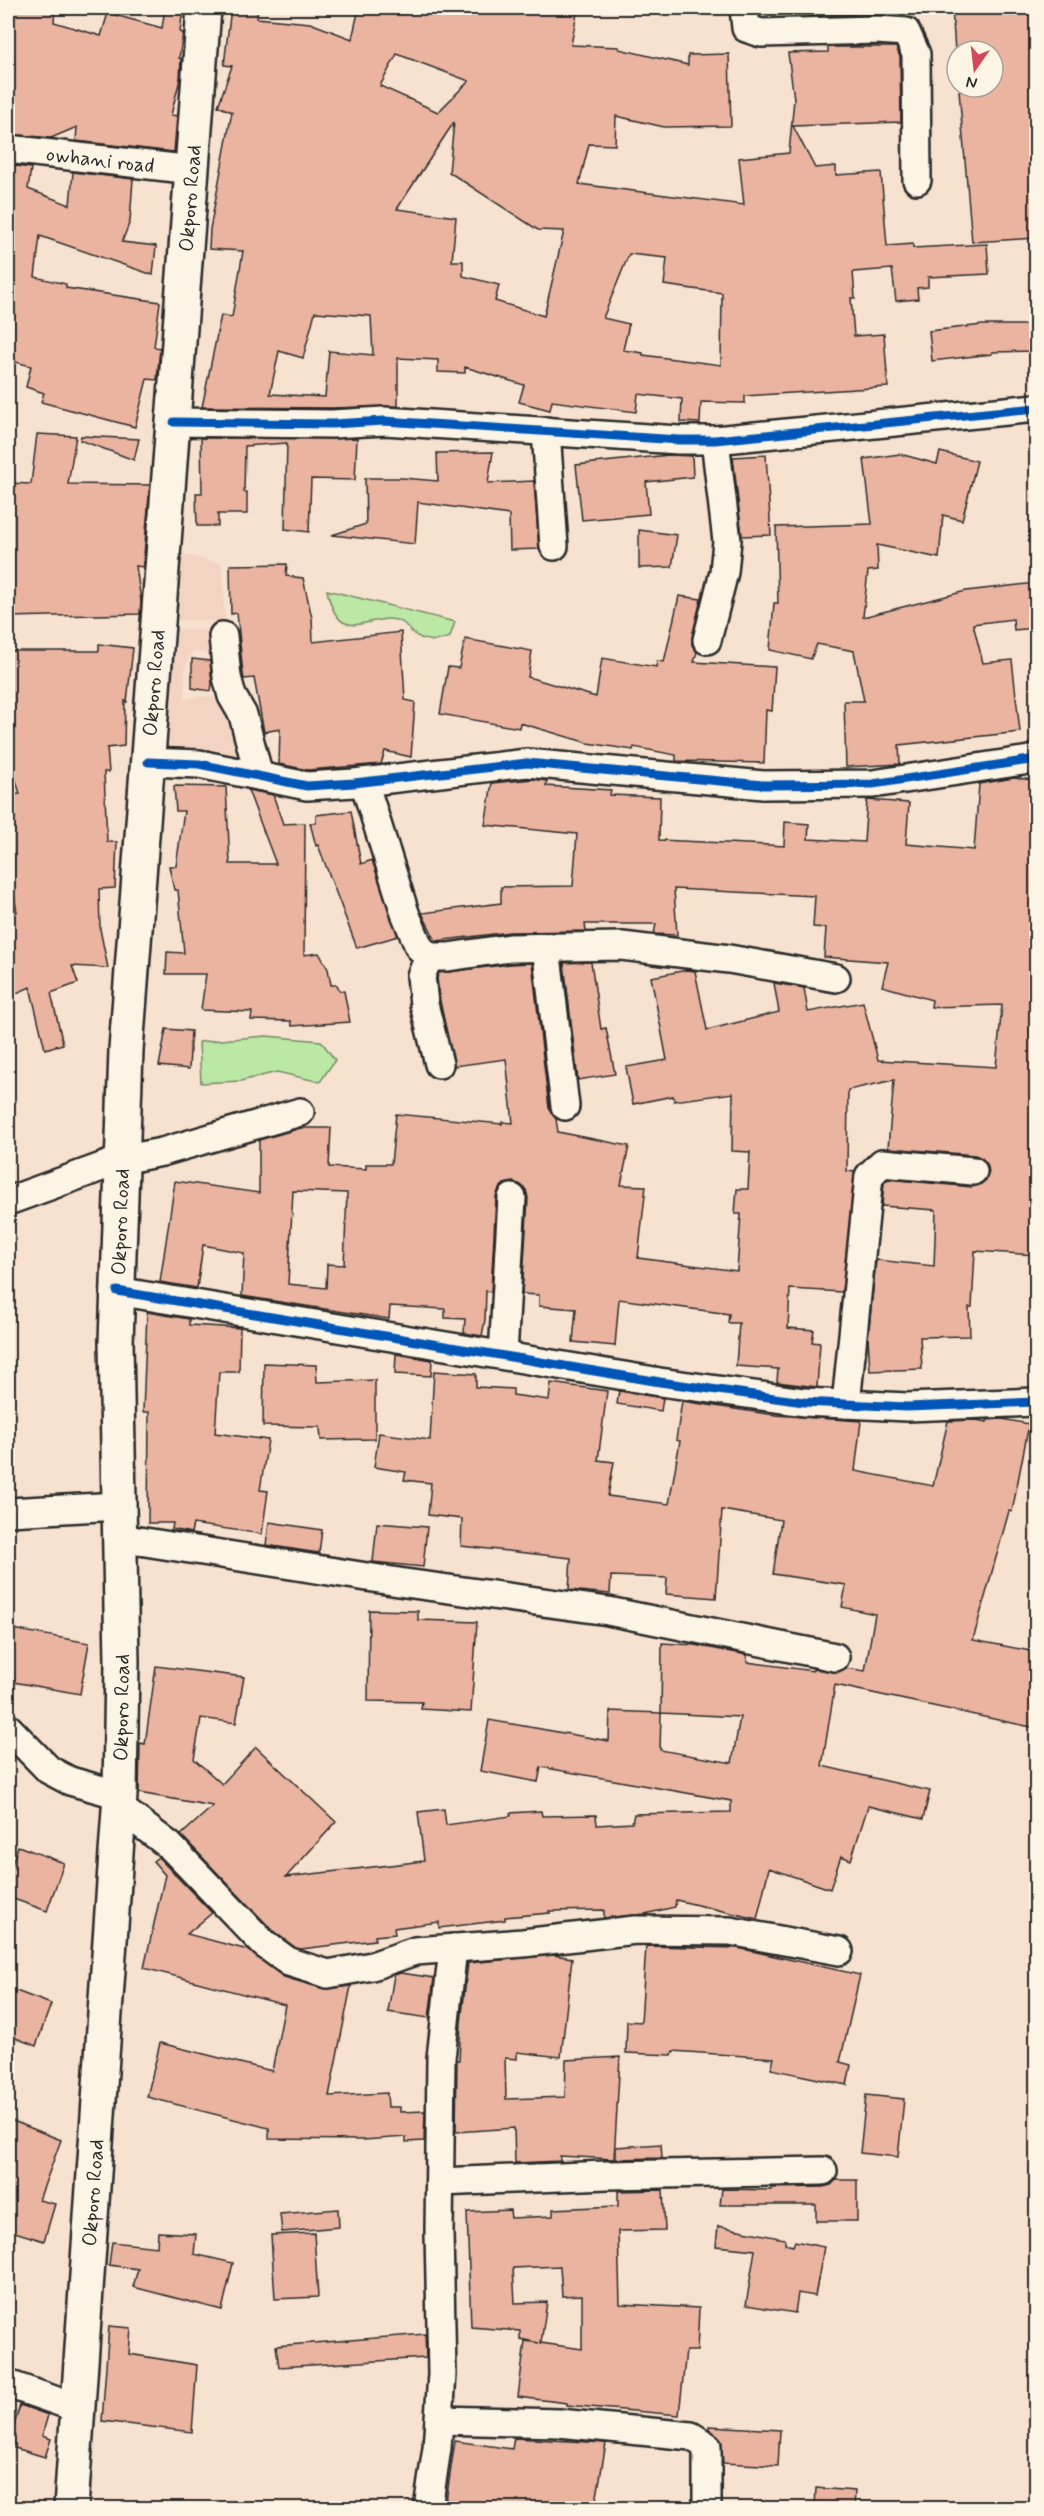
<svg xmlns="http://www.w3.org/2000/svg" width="1044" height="2516" font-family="Mynerve,sans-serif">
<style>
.built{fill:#f3d4c2}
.green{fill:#bce8a5;stroke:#748a68;stroke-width:1.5}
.building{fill:#ebb4a0;stroke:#2b2b2b;stroke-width:1.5;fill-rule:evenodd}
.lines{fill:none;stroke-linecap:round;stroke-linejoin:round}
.minor-casing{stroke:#2b2b2b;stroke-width:32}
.secondary-casing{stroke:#2b2b2b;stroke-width:38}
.minor{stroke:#fcf5e5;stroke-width:27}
.secondary{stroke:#fcf5e5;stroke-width:33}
.cycleway-casing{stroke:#fcf5e5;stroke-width:13}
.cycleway{stroke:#0057b8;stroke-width:9}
.labels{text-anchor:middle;stroke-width:4.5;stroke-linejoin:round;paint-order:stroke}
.street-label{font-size:21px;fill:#2b2b2b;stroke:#fcf5e5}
</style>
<rect width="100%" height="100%" fill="#f7e2d0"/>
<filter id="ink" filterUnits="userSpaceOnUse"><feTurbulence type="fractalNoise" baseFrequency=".0167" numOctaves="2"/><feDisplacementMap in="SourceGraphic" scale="12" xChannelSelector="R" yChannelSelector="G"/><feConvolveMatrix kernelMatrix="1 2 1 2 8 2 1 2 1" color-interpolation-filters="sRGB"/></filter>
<g filter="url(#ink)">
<!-- built -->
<g class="built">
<polygon points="180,553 222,564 225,621 170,620"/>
<polygon points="174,629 212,630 213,655 193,651 185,667 185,699 201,696 216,698 248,763 163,748 170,676 176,654"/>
</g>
<!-- green -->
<g class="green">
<path d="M 327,590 L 455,622 L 450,637 C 436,642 424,643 412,632 C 409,629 405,624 402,622 C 372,608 340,653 327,590 Z"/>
<polygon points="266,1036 321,1041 335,1060 320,1082 277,1072 241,1081 201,1083 199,1042"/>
</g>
<!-- building -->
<g class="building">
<polygon points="10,8 55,8 54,22 101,36 108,13 162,28 165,8 183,8 180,32 183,33 179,58 181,59 180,79 171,115 177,116 174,152 76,141 77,127 51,138 8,134"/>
<path d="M 231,8 L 258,8 L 257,18 L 310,23 L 352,39 L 359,8 L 578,8 L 571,45 L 619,47 L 619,49 L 688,65 L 688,55 L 729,54 L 731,126 L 664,127 L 616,116 L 615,145 L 589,144 L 579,184 L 744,205 L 739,158 L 789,153 L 794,99 L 788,53 L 828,52 L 828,47 L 896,47 L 900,57 L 901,122 L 793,126 L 815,168 L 836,166 L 836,175 L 881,172 L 887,246 L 913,244 L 913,248 L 987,244 L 989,274 L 928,277 L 928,287 L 917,288 L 918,299 L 896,301 L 892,269 L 853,272 L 855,298 L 851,298 L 854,336 L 884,334 L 888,387 L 745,396 L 745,403 L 701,402 L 700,423 L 681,422 L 682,399 L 638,394 L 636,412 L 552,401 L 550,410 L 519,402 L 524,385 L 465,367 L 465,373 L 438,372 L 438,360 L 398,358 L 398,406 L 332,408 L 202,407 L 221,315 L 232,317 L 243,251 L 209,249 L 210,229 L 232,112 L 218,106 L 232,66 L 224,65 ZM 397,54 L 469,81 L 438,112 L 380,86 ZM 454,122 L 449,172 L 538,230 L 564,231 L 544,316 L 495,301 L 499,285 L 463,276 L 463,261 L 452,261 L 456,217 L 397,209 ZM 629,254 L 667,258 L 664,285 L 722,293 L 721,365 L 643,355 L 643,353 L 623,350 L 629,324 L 603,318 ZM 315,312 L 371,316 L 373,355 L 329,351 L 325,397 L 270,394 L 279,351 L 303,358 Z"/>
<polygon points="808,8 853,8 854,15 808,16"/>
<polygon points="952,8 1036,8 1036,238 972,242 959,91 993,88 993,51 955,51"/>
<polygon points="8,165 31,168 28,189 70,205 73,172 133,179 130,221 122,242 156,246 153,275 40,236 35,277 66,284 66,288 160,302 154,347 160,348 157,380 147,379 135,427 41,402 44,393 26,387 31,366 8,360"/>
<polygon points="983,325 1036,325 1036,351 992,352 992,354 932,361 929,331"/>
<polygon points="37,434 76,436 68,484 150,485 143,567 136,566 141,601 140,614 8,617 8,483 31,484"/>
<polygon points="81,436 139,439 134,460 80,440"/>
<polygon points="201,438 357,438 355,480 311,479 309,532 285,529 287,443 245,446 244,492 247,492 247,514 218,514 218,526 197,526 196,493 202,493"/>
<polygon points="493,452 488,483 534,481 539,549 510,550 509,515 418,502 415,544 332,535 366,524 365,478 402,478 438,481 437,453"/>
<polygon points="940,452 977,461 962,520 943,515 939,558 877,545 878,570 868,571 863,617 966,591 1036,583 1036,628 1014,630 1013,619 973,624 983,663 1012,660 1020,732 899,745 900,764 846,767 844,701 864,701 854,651 817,644 811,659 770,650 774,603 778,603 776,527 872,524 864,459 900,454 937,464"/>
<polygon points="669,455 692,456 693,477 646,482 649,514 582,520 576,465"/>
<polygon points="766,455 771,535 742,536 733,457"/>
<polygon points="639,530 677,535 672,567 639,568"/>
<polygon points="287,564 286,576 303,578 312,618 313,642 401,632 405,700 415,702 411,757 385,751 381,764 308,770 279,764 280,729 264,732 254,678 244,679 243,674 237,613 231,614 230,565"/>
<polygon points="679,596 701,599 692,637 692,645 697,652 694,662 775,667 772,711 766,710 764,763 676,761 676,755 634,747 633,750 588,743 520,723 519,728 440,714 448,667 459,668 465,639 532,651 528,677 596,697 602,658 656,667 657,661 664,662"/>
<polygon points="99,644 133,648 127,702 125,701 124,746 107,748 109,772 104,772 107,842 117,842 115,888 99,889 100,929 108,968 72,966 78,983 51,993 63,1044 45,1049 30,987 8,997 8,914 17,912 8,864 8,795 20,794 13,770 8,727 8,651 99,651"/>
<polygon points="192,659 210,661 212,683 211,691 192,688"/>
<path d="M 1013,778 L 1036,780 L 1036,1255 L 975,1251 L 972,1307 L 969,1307 L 970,1336 L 920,1337 L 922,1369 L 870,1371 L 868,1338 L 876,1260 L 934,1266 L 936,1210 L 882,1206 L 884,1183 L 888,1179 L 972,1187 L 979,1185 L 986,1180 L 989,1172 L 987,1164 L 982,1158 L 975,1155 L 888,1148 L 894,1080 L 848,1090 L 847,1171 L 855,1172 L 842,1292 L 790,1289 L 788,1328 L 814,1330 L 812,1342 L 820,1343 L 817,1387 L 777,1382 L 778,1369 L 736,1366 L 739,1323 L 728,1323 L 729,1314 L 619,1299 L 615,1346 L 573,1342 L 576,1309 L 539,1306 L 539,1295 L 522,1294 L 528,1198 L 526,1190 L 521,1185 L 513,1182 L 504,1184 L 499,1189 L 496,1197 L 491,1292 L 486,1291 L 485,1320 L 482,1336 L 464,1333 L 465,1319 L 445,1318 L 445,1309 L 390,1306 L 389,1319 L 242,1296 L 244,1253 L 203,1245 L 197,1288 L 160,1282 L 175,1181 L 259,1193 L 259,1140 L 301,1128 L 331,1128 L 329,1167 L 366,1169 L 366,1164 L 391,1164 L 396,1114 L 502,1124 L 502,1122 L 513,1123 L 506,1059 L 454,1066 L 440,1001 L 437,978 L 439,973 L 511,964 L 532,963 L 549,1108 L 556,1119 L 558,1132 L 629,1146 L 621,1185 L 646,1186 L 638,1258 L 737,1271 L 741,1214 L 735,1214 L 737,1189 L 748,1189 L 750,1152 L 732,1151 L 733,1093 L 674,1101 L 673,1096 L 633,1104 L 626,1067 L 667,1060 L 651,977 L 687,970 L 695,971 L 707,1030 L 779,1012 L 774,983 L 804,988 L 808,1012 L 863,1002 L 878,1060 L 996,1067 L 1002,1005 L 931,1007 L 932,1000 L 882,986 L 888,962 L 824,957 L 826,928 L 813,927 L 815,896 L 674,889 L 677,935 L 654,934 L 656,924 L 585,924 L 586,931 L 510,932 L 436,941 L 422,913 L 501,903 L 501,887 L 573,886 L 577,834 L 485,825 L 492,783 L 533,779 L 547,781 L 546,786 L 611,790 L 610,795 L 660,797 L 659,840 L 769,845 L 784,846 L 785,822 L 809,824 L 808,839 L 864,842 L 867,800 L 909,803 L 906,844 L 974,850 L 979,784 ZM 293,1191 L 347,1193 L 344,1265 L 327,1264 L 326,1288 L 288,1284 Z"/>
<polygon points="174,786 226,787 230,864 276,864 248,790 273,795 283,824 305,823 304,955 319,953 328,969 331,985 337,985 340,991 344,991 350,1022 292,1026 291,1021 251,1020 252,1012 201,1010 206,974 166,974 167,952 184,953 178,890 174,890 169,866 176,866 184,811 176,811"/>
<polygon points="351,811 361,864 372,860 398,936 357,948 318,845 316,846 310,823 316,823 316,815"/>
<polygon points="591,962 601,1029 606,1028 615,1074 578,1080 564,963"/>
<polygon points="166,1029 191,1031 189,1069 159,1066"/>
<polygon points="147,1312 189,1319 189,1325 240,1328 239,1372 219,1372 215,1433 268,1440 260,1490 268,1491 262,1534 193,1524 191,1533 172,1529 173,1523 148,1523 149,1412 143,1412"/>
<polygon points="396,1354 432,1360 431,1376 395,1374"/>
<polygon points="264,1363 316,1365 317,1382 375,1380 375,1439 321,1440 320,1427 263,1426"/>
<path d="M 434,1371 L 476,1374 L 476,1387 L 513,1389 L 513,1395 L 549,1400 L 551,1383 L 607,1391 L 598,1460 L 614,1462 L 608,1496 L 669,1504 L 680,1441 L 676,1440 L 682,1401 L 775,1415 L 861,1421 L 855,1471 L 933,1486 L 948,1421 L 976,1420 L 987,1422 L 987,1420 L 1002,1419 L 1029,1424 L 1012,1512 L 1009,1511 L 973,1640 L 1036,1652 L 1036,1728 L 835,1685 L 822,1766 L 930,1791 L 923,1819 L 868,1806 L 851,1860 L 841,1856 L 830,1889 L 769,1868 L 757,1919 L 676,1900 L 675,1907 L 645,1914 L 604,1918 L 604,1910 L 549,1911 L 550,1913 L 505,1917 L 505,1920 L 439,1928 L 439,1922 L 394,1928 L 395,1934 L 375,1936 L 375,1940 L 301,1949 L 296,1948 L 273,1931 L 181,1835 L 213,1806 L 139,1793 L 140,1743 L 145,1744 L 156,1666 L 244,1677 L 236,1723 L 201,1718 L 194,1759 L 222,1784 L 256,1747 L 336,1822 L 286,1877 L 424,1861 L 418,1812 L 444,1809 L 446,1825 L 511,1816 L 510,1813 L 541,1811 L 542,1816 L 596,1815 L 597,1825 L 632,1823 L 634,1814 L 731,1812 L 731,1801 L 541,1767 L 538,1782 L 480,1771 L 489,1720 L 609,1741 L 610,1711 L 661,1713 L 662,1643 L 695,1645 L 747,1655 L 747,1662 L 813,1671 L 813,1669 L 839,1672 L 846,1668 L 865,1671 L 875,1614 L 842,1607 L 846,1585 L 773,1574 L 781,1520 L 722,1510 L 716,1598 L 666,1594 L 667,1578 L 611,1576 L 610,1594 L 569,1590 L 571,1558 L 461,1546 L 462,1519 L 428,1515 L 431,1483 L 404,1480 L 406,1472 L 374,1467 L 379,1433 L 430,1440 ZM 661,1713 L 740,1717 L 732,1763 L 660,1750 Z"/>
<polygon points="619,1391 663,1398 661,1411 617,1404"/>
<polygon points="269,1522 322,1530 319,1553 266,1545"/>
<polygon points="377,1523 427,1527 423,1567 373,1562"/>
<polygon points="369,1610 418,1611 418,1620 477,1622 471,1712 421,1709 422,1702 368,1701"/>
<polygon points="8,1628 89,1643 80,1694 8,1681"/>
<polygon points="18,1846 64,1863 47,1911 8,1897 8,1876"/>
<polygon points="158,1857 212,1913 187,1934 248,1950 284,1977 324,1989 351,1986 329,2096 387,2093 388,2107 400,2107 400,2112 425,2111 424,2141 406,2142 406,2137 363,2140 269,2139 269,2128 147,2097 160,2043 272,2071 285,2005 144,1968 165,1875 153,1861"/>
<polygon points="646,1946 738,1948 860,1975 840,2062 851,2065 847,2085 771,2069 774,2058 673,2051 672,2055 626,2053 627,2021 641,2022"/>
<polygon points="553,1955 572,1958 561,2057 517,2052 517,2059 505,2058 506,2099 565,2097 566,2060 620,2057 614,2159 560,2156 560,2161 515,2163 514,2128 456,2132 457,2060 459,2060 461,2023 468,1963"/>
<polygon points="401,1973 434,1978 429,2018 388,2012 394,1975"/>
<polygon points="8,1988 51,2004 36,2046 8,2035"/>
<polygon points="866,2095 904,2099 898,2157 860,2153"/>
<polygon points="8,2119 61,2140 39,2200 55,2204 44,2241 8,2230"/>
<polygon points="661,2144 662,2158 616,2159 616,2147"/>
<polygon points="836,2180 857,2180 857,2221 816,2221 816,2205 720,2205 722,2189 771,2190 771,2188 823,2187 831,2185"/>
<path d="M 663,2190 L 665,2230 L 618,2231 L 620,2304 L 699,2308 L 697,2351 L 686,2351 L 679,2415 L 567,2405 L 567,2403 L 518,2397 L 525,2341 L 539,2343 L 520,2339 L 520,2331 L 471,2327 L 467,2212 L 510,2210 L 511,2218 L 553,2216 L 553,2209 L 618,2206 L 618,2191 ZM 560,2266 L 562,2296 L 582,2295 L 582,2349 L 541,2343 L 547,2302 L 515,2303 L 513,2268 Z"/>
<polygon points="338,2209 339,2227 282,2232 280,2214"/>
<polygon points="718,2226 785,2239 785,2244 793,2246 795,2241 824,2247 815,2296 798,2293 795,2313 746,2305 755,2250 716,2246"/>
<polygon points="158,2232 196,2234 194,2254 233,2263 222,2310 133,2287 138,2269 109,2265 112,2242 157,2247"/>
<polygon points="314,2233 318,2297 275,2299 271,2235"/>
<polygon points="109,2326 131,2328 129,2354 197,2365 192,2432 102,2421"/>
<polygon points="425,2334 426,2358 279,2367 276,2346"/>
<polygon points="20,2405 48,2415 42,2436 51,2439 45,2457 8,2446"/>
<polygon points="709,2426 780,2430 778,2466 723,2463 721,2439 709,2429"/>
<polygon points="514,2438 606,2443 595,2508 445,2508 455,2441 512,2449"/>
<polygon points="816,2488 855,2491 854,2508 815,2508"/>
</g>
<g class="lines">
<defs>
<g id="minor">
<polyline points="744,8 746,28 761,33 877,30 906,32 916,54 917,180"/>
<path id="s1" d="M 8,149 L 193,170"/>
<polyline points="174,422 332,424 384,421 679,440 715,440 1036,408"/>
<polyline points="546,431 554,546"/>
<polyline points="223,636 227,677 232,696 243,715 259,776"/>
<polyline points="707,640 724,572 727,541 715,440"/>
<polyline points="148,762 199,764 307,786 354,783 527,763 763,785 873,784 1036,759"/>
<polyline points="364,782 405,913 419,947 429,957 448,957 510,948 622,946 729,959 836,978"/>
<polyline points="546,947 565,1106"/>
<polyline points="429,957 421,976 424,1004 439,1064"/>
<polyline points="8,1201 121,1160 162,1152 300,1112"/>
<polyline points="117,1291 660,1382 804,1402 907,1407 1036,1402"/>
<polyline points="503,1355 512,1198"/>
<polyline points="846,1404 869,1176 882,1163 973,1171"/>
<polyline points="8,1512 119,1506"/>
<polyline points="120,1538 405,1583 608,1611 835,1657"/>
<polyline points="8,1728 49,1770 70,1781 120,1795"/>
<polyline points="119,1807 170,1846 263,1943 289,1962 328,1974 372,1966 415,1951 523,1943 635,1930 730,1931 839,1951"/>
<polyline points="440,2182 607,2175 823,2171"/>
<polyline points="8,2384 77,2408"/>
<polyline points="439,2420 559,2423 691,2436 707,2446 707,2508"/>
<polyline points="428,2508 437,2448 442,2374 439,2233 441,2058 453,1948"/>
</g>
<g id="secondary">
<path id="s2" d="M 71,2508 L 120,1795 L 122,1662 L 116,1342 L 126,1050 L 204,8"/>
</g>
</defs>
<!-- minor casing -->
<use href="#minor" class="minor-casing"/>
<!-- secondary casing -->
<use href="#secondary" class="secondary-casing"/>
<!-- minor -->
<use href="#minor" class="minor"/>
<!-- secondary -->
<use href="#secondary" class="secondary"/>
<defs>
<g id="cycleway">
<polyline points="174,422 332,424 384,421 679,440 715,440 1036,408"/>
<polyline points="148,762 199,764 307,786 354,783 527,763 763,785 873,784 1036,759"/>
<polyline points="117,1291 660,1382 804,1402 907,1407 1036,1402"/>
</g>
</defs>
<!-- cycleway casing -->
<use href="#cycleway" class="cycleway-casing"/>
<!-- cycleway -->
<use href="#cycleway" class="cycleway"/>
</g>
</g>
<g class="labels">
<!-- street labels -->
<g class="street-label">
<text dy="7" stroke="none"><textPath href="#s1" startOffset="93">owhani road</textPath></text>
<text dy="7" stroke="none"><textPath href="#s2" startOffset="2314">Okporo Road</textPath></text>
<text dy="7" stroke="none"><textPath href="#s2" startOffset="1828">Okporo Road</textPath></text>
<text dy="7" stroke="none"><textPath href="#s2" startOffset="1288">Okporo Road</textPath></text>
<text dy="7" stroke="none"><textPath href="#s2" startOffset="802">Okporo Road</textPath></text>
<text dy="7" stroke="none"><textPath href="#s2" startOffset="316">Okporo Road</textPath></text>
</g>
</g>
<!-- margin -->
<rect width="1044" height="2516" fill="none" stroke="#fcf5e5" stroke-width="30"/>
<rect x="15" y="15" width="1014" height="2486" fill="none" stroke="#2b2b2b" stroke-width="2" filter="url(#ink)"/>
<!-- north arrow -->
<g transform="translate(975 69) rotate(194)"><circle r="28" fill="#fcf5e5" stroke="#a8a49b" stroke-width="1.5"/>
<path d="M0-4.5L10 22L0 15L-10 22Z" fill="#d1495b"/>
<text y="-9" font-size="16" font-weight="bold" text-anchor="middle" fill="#2b2b2b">N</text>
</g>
</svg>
